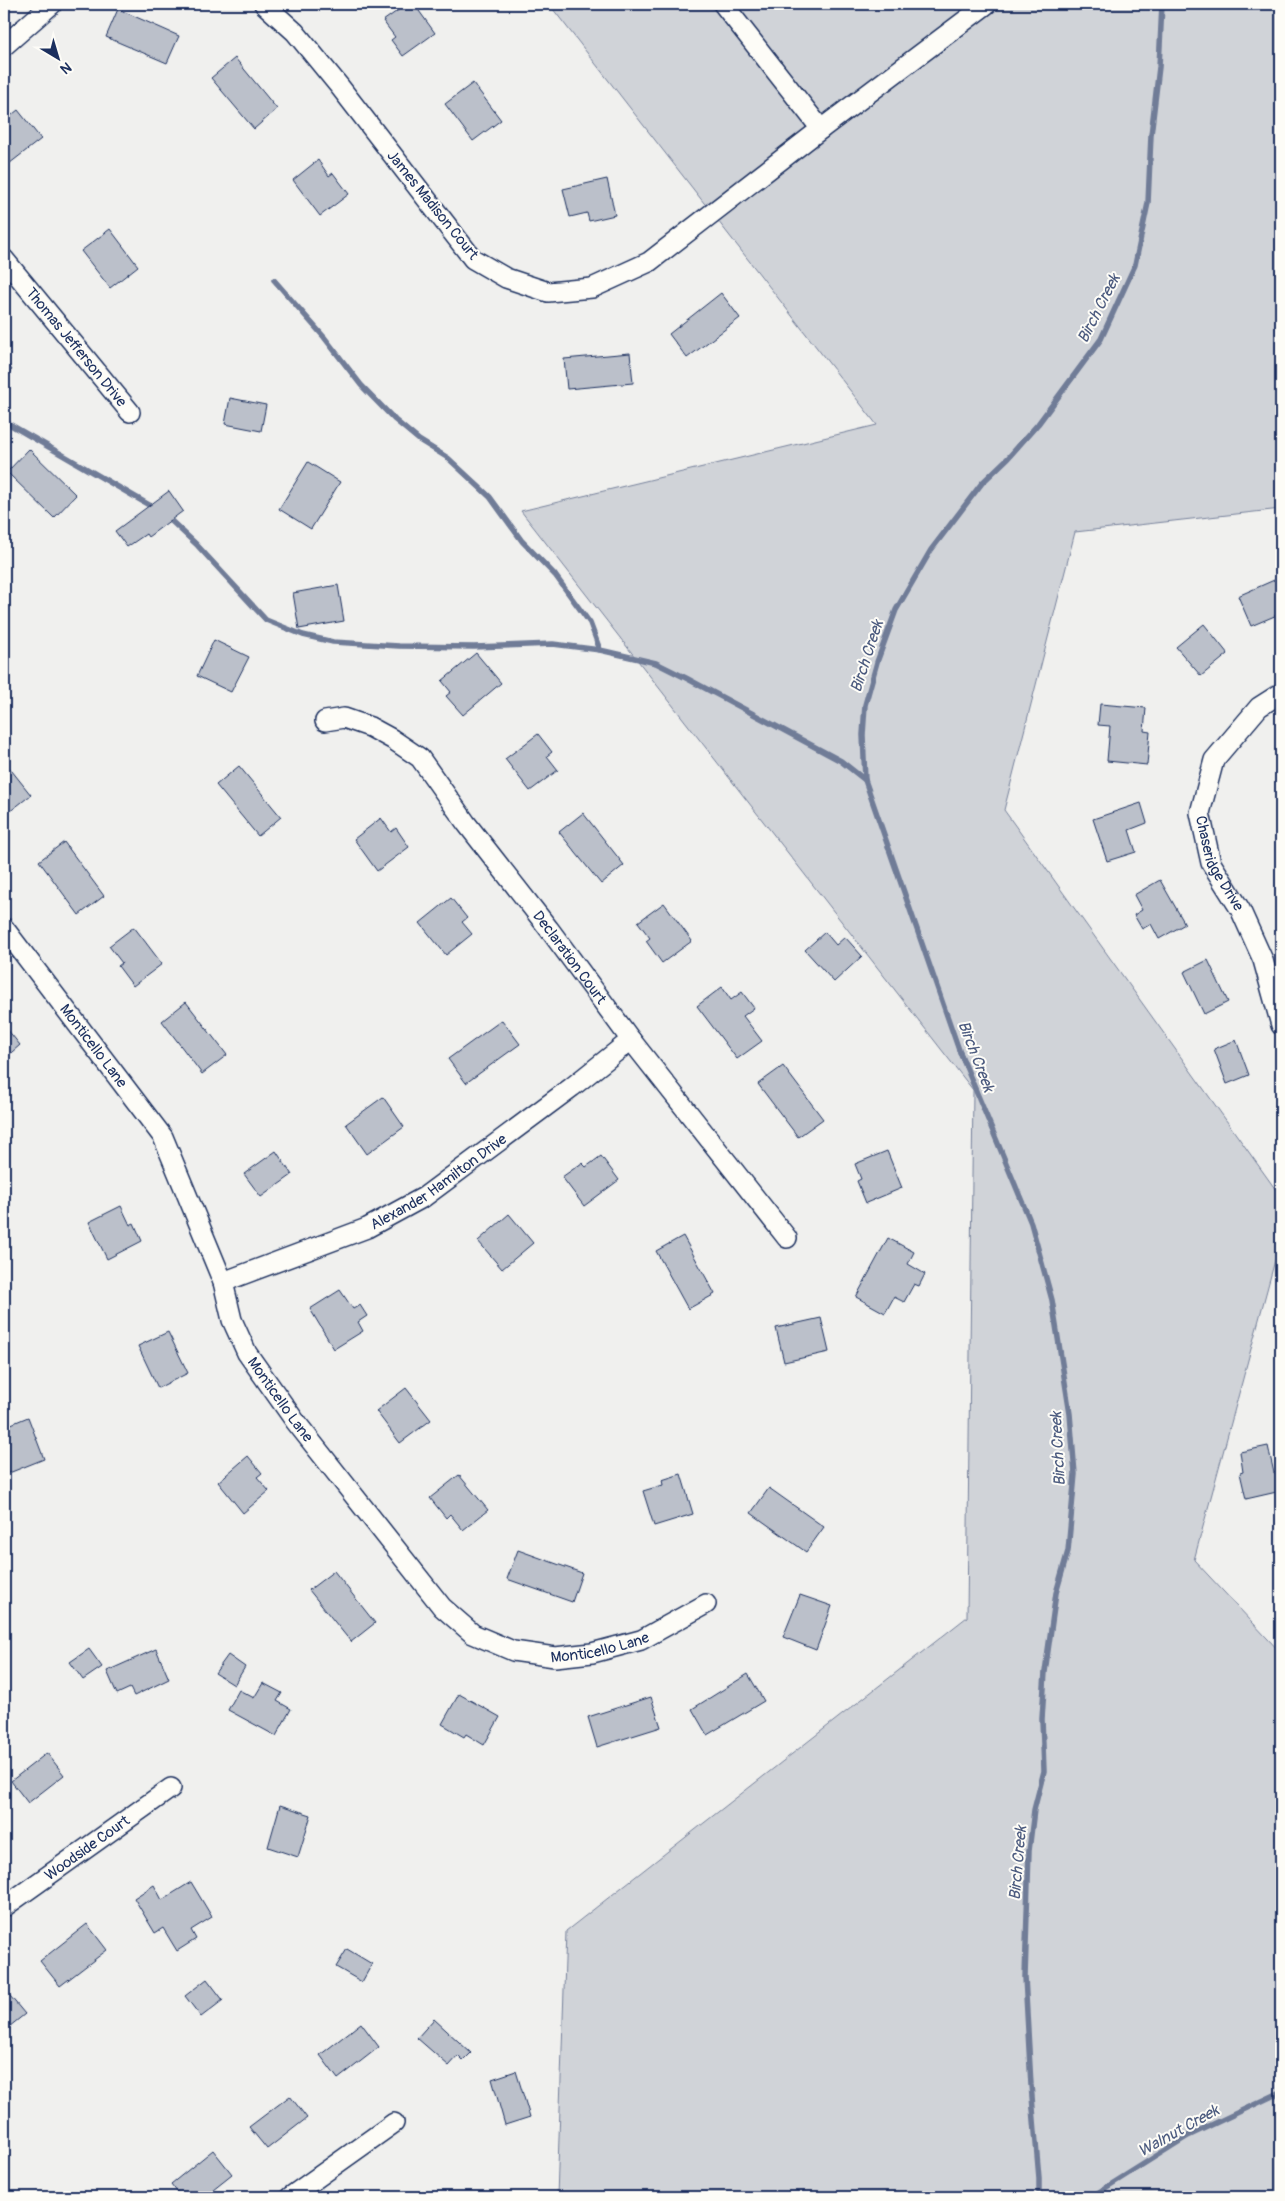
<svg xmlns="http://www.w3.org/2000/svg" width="1285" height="2201" font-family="Pangolin,sans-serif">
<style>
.green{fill:#d0d3d8;stroke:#76819b}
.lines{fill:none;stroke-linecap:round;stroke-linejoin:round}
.stream{stroke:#6f7b97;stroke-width:5.5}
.building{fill:#bbc0ca;stroke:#1b2f5e}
.minor-casing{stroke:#1b2f5e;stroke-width:22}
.minor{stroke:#fdfcf7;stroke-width:19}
.labels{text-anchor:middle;stroke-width:4;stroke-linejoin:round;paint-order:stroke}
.street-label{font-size:15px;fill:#1b2f5e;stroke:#fdfcf7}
.water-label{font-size:16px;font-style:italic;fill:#4c5b7f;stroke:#fdfcf7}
</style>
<rect width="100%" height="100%" fill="#f0f0ee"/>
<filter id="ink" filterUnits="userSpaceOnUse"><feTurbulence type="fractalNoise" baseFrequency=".02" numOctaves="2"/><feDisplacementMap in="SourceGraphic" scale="10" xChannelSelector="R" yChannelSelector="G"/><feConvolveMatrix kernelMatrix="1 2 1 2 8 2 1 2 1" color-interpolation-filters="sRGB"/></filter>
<g filter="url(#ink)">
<!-- green -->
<polygon class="green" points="549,4 1281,4 1281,509 1075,532 1004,810 1281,1197 1281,1238 1194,1560 1281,1653 1281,2197 557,2197 566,1931 967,1617 973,1090 521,511 877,425"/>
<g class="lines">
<!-- stream -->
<g class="stream">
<polyline points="274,280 324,337 361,385 395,420 419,440 448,458 490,497 522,541 555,575 590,623 600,650"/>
<polyline points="4,421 156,509"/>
<polyline points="166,516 196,544 266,620 303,635 333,642 399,646 474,647 553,644 600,650 656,663 686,678 841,761 865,780"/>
<polyline points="1039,2197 1039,2178 1031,2085 1025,1977 1029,1851 1034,1810 1044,1771 1042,1719 1045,1672 1056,1593 1068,1551 1075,1474 1070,1414 1052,1300 1031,1223 959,1050 865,780 863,735 865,705 877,662 896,610 931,550 982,483 1008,458 1038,424 1101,339 1135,265 1148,203 1151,135 1159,67 1162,4"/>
<polyline points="1091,2197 1188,2136 1281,2092"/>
</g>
</g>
<!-- building -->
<g class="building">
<polygon points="407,4 414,4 435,33 403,56 391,40 395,37 383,21"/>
<polygon points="118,9 179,36 167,63 106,37"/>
<polygon points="235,58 277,109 254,129 211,78"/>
<polygon points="473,83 501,120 473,141 445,104"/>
<polygon points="18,110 41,139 5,167 4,121"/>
<polygon points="318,160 329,176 333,173 349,194 320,216 293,180"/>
<polygon points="607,179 615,215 589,221 587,213 570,217 563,189"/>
<polygon points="110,229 138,266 110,288 81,251"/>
<polygon points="721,293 740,318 687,358 669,334"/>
<polygon points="630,353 633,383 567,389 564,359"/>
<polygon points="4,359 12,370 4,376"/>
<polygon points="230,398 266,405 261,431 225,424"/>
<polygon points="29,449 76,495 54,518 7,472"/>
<polygon points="308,462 340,482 311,529 279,509"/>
<polygon points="169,491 183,511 148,537 146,534 127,547 115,531"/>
<polygon points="1281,577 1281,625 1277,615 1251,626 1238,596"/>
<polygon points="338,585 344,621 299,629 293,593"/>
<polygon points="1204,624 1228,654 1201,676 1176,647"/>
<polygon points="214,640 249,657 231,692 197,676"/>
<polygon points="476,653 501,683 463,715 446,696 451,692 442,681"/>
<polygon points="1100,704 1146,708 1144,731 1150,732 1147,765 1107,761 1110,726 1098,725"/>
<polygon points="538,734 552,752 547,756 558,770 530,791 505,759"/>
<polygon points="4,761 31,795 4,816"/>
<polygon points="239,766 281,817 258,836 216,785"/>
<polygon points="1141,803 1147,823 1129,830 1136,852 1107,861 1093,819"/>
<polygon points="583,813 624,865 601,884 559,832"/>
<polygon points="381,818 391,832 396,828 409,847 377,871 354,839"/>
<polygon points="64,842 104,896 79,915 39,861"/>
<polygon points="1160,880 1185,924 1159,939 1151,924 1142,929 1134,915 1142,910 1134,895"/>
<polygon points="451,898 467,918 462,922 472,934 446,955 420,923"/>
<polygon points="664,903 692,941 662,963 646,941 650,938 638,922"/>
<polygon points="134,927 162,964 133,986 118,966 122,963 109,946"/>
<polygon points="825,932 836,945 845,937 862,956 834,982 805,950"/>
<polygon points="1208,960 1228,1002 1204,1014 1184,972"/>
<polygon points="722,987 731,1000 742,992 754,1008 743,1016 762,1041 737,1059 697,1006"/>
<polygon points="186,1002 227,1055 202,1074 162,1021"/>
<polygon points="502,1020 520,1044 466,1083 448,1059"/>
<polygon points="7,1029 20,1045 4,1059 4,1032"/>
<polygon points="1236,1040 1249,1075 1227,1084 1214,1049"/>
<polygon points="783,1066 823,1119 798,1137 758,1084"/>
<polygon points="383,1097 404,1127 367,1154 346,1124"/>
<polygon points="276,1151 292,1175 261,1197 244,1174"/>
<polygon points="887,1151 902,1188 866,1203 857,1181 861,1179 855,1164"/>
<polygon points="601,1156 619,1180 584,1206 562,1177 582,1163 586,1167"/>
<polygon points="121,1206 130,1225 134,1223 142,1241 107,1259 89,1222"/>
<polygon points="509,1214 533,1243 502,1269 478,1241"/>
<polygon points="683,1236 715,1294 688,1309 656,1251"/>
<polygon points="888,1238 914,1252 908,1264 925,1274 919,1286 914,1284 904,1302 894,1297 885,1313 856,1297"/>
<polygon points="340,1290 353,1309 360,1305 367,1316 358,1322 363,1331 334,1349 310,1309"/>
<polygon points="821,1318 829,1352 784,1362 776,1328"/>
<polygon points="168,1332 188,1373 158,1388 138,1346"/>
<polygon points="406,1388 431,1420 400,1443 376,1411"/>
<polygon points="28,1417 44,1459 4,1475 4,1427"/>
<polygon points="1268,1446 1274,1473 1281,1471 1281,1491 1246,1499 1240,1473 1243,1472 1240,1452"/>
<polygon points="248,1456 262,1473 257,1477 269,1491 243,1513 218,1482"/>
<polygon points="681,1474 693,1514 654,1526 643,1491 663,1485 662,1480"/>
<polygon points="459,1475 488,1510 463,1530 450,1514 446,1518 430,1498"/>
<polygon points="769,1488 824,1527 806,1552 751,1513"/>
<polygon points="518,1550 582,1573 572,1602 507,1579"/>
<polygon points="334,1571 375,1623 351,1642 309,1590"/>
<polygon points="800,1595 832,1606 816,1650 783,1637"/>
<polygon points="89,1649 102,1667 83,1680 70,1662"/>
<polygon points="156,1649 169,1679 134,1696 130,1688 117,1694 107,1671"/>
<polygon points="228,1655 245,1667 234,1685 215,1673"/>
<polygon points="748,1674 764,1701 707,1735 692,1709"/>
<polygon points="263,1683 282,1693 277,1701 291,1709 276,1736 228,1710 239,1690 254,1698"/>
<polygon points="459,1694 500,1717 484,1745 466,1734 464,1737 442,1724"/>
<polygon points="651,1697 661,1727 597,1747 588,1717"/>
<polygon points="47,1753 64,1775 28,1803 11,1781"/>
<polygon points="280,1805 311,1815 298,1857 268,1847"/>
<polygon points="191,1882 212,1917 191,1930 196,1939 177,1951 163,1928 155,1933 134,1898 154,1885 162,1900"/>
<polygon points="87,1924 107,1950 60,1986 40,1961"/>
<polygon points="347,1949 372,1964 362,1982 336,1967"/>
<polygon points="207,1979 223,2000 201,2017 185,1996"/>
<polygon points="10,1996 25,2014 4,2031 4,2001"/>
<polygon points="434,2019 471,2053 463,2061 458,2056 449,2066 417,2038"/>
<polygon points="361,2023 379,2047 338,2079 320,2055"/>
<polygon points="516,2071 530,2117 505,2125 492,2079"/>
<polygon points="290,2096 307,2118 267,2149 249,2127"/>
<polygon points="213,2150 232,2174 203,2197 181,2197 171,2184"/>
</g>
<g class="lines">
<defs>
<g id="minor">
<polyline points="264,4 295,32 340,87 473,259 506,278 548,292 592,288 649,262 821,129"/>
<polyline points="723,4 821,129 987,4"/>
<polyline points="4,46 52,4"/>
<path id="s1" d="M 4,259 L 130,412"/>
<path id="s2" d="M 1281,693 L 1259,707 L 1214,760 L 1200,813 L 1211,863 L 1240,909 L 1263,960 L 1281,1025"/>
<path id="s3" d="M 325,721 L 344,718 L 370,727 L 392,739 L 420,758 L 466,823 L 549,929 L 631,1040 L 787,1238"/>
<path id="s4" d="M 4,928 L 163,1137 L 223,1282 L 232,1320 L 247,1353 L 295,1421 L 442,1607 L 473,1634 L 513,1651 L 555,1657 L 592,1653 L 641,1640 L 706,1604"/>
<path id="s5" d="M 223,1282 L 367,1228 L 424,1197 L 572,1087 L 631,1040"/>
<path id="s6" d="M 4,1907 L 171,1788"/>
<polyline points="290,2197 394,2123"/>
</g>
</defs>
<!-- minor casing -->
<use href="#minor" class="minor-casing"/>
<!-- minor -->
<use href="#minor" class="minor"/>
</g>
</g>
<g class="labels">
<!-- street labels -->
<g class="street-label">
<text transform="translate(433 205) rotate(51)" y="5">James Madison Court</text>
<text dy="5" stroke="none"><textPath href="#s1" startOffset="114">Thomas Jefferson Drive</textPath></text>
<text dy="5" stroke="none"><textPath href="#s2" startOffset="205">Chaseridge Drive</textPath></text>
<text dy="5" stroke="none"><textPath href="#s3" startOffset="355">Declaration Court</textPath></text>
<text dy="5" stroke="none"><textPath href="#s4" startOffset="148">Monticello Lane</textPath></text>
<text dy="5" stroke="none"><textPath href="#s5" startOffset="239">Alexander Hamilton Drive</textPath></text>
<text dy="5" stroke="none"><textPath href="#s4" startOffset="552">Monticello Lane</textPath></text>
<text dy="5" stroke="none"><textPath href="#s4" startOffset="988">Monticello Lane</textPath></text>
<text dy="5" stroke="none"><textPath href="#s6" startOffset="102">Woodside Court</textPath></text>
</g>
<!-- water labels -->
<g class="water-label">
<text transform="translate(1098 308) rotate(-63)" y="6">Birch Creek</text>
<text transform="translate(866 656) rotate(-72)" y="6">Birch Creek</text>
<text transform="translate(977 1056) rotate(69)" y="6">Birch Creek</text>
<text transform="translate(1057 1449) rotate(-93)" y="6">Birch Creek</text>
<text transform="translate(1017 1863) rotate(-85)" y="6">Birch Creek</text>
<text transform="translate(1178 2130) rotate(-29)" y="6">Walnut Creek</text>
</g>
</g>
<!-- margin -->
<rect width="1285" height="2201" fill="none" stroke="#fdfcf7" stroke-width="20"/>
<rect x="10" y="10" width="1265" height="2181" fill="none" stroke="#1b2f5e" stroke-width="2" filter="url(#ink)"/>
<!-- north arrow -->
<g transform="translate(58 58) rotate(142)" stroke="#fdfcf7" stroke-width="4" paint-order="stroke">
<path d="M0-4L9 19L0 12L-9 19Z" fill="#1b2f5e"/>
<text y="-8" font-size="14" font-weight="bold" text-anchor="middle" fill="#1b2f5e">N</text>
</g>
</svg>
